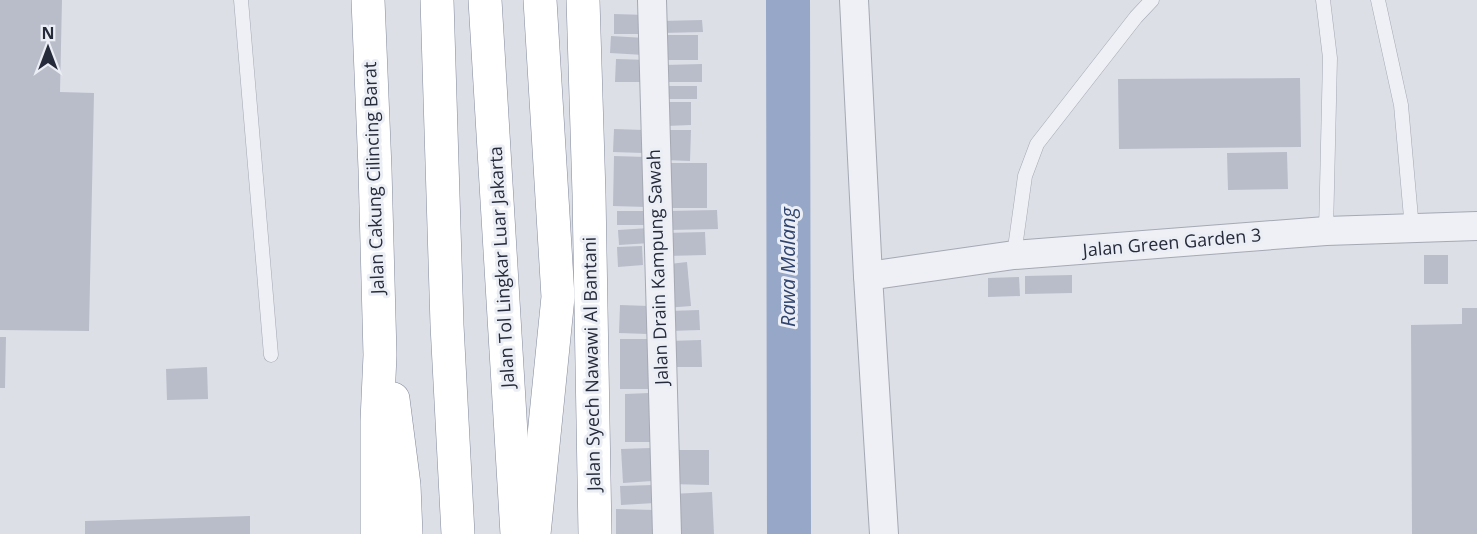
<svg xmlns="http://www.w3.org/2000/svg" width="1477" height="534" font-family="'Open Sans',sans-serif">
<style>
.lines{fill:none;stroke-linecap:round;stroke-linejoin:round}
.river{stroke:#96a7c7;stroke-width:44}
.building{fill:#b9bdc9}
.lane-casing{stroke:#a5a9b3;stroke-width:15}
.street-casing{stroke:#a5a9b3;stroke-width:30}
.highway-casing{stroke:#838a9d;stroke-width:34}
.lane{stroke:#eff0f5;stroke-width:14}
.street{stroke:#eff0f5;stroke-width:28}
.highway{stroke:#fff;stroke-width:33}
.labels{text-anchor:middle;stroke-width:6;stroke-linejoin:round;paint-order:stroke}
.street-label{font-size:18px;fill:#262b3c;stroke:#ebeef4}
.water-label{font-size:20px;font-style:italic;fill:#304470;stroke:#ebeef4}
</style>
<rect width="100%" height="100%" fill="#dcdfe6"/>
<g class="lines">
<!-- river -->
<polyline class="river" points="788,0 789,534"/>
</g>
<!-- building -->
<g class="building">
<polygon points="0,0 62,0 60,92 94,93 89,331 0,330"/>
<polygon points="614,14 646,15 646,34 614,34"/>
<polygon points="702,20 703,32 661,33 661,21"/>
<rect x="664" y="35" width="34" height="25"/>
<polygon points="611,36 645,38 644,55 610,53"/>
<polygon points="616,59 650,60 649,82 615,82"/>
<polygon points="702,64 702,82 666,82 665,65"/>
<polygon points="1300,78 1301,147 1119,149 1118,79"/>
<rect x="664" y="86" width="33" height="13"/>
<polygon points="666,102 691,102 691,125 666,126"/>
<polygon points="614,129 644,130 643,153 613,152"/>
<polygon points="666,130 691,130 690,161 665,160"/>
<polygon points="1287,152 1288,189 1228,190 1227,153"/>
<polygon points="614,156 646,157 646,207 613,206"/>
<rect x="665" y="163" width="42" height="45"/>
<polygon points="717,210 718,229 668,230 668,211"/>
<rect x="617" y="211" width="32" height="14"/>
<polygon points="649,228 650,243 619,245 618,230"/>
<polygon points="705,232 706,255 666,256 665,233"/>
<polygon points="642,246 643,265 618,267 617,247"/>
<rect x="1424" y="255" width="24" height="29"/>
<polygon points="687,262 691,306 665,308 661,265"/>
<polygon points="1072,275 1072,293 1025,294 1025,276"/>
<polygon points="1019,277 1020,296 988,297 988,278"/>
<polygon points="620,305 649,306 648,334 619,333"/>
<polygon points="1462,308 1477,308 1477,534 1412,534 1411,325 1462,324"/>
<polygon points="699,310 700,330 669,331 669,311"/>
<polygon points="0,337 6,337 5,388 0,388"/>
<rect x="620" y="339" width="28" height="50"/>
<polygon points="701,340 702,367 669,367 668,341"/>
<polygon points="207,367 208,399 167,400 166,369"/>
<polygon points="649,393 650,442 625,442 625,394"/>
<polygon points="651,448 652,481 623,483 621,449"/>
<polygon points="672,450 709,450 709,485 671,484"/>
<polygon points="654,485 655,503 621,505 620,486"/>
<polygon points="712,492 714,534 673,534 671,494"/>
<polygon points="616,509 655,510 655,534 616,534"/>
<polygon points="250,516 250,534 85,534 85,521"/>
</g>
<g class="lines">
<defs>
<g id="lane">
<polyline points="241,0 271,355"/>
<polyline points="1323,0 1330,58 1326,231"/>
<polyline points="1378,0 1401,105 1412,229"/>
<polyline points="1014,255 1025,176 1037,144 1136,17 1152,0"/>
</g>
<g id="street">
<polyline points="652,0 667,534"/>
<polyline points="854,0 868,276 884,534"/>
<polyline points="868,276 1014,255 1326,231 1477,226"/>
</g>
<g id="highway">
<polyline points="368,0 375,169 380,355 377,421 377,534"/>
<polyline points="437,0 447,325 458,534"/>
<polyline points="485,0 517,534"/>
<polyline points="583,0 589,194 595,534"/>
<polyline points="393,399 404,485 406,534"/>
<polyline points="534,534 558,297 540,0"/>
</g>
</defs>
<!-- lane casing -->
<use href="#lane" class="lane-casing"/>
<!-- street casing -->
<use href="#street" class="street-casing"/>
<!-- highway casing -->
<use href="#highway" class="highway-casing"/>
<!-- lane -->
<use href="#lane" class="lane"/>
<!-- street -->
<use href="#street" class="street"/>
<!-- highway -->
<use href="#highway" class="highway"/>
</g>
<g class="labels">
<!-- street labels -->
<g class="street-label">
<text transform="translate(374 178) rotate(-92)" y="6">Jalan Cakung Cilincing Barat</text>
<text transform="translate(1172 243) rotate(-5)" y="6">Jalan Green Garden 3</text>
<text transform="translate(502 267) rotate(-93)" y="6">Jalan Tol Lingkar Luar Jakarta</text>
<text transform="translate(658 267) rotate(-92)" y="6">Jalan Drain Kampung Sawah</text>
<text transform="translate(592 364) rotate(-91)" y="6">Jalan Syech Nawawi Al Bantani</text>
</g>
<!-- water labels -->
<g class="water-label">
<text transform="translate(788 267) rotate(-90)" y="7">Rawa Malang</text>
</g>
</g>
<!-- north arrow -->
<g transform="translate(48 48)" stroke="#ebeef4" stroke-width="4.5" paint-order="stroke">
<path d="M0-4.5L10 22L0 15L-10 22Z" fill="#262b3c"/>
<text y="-9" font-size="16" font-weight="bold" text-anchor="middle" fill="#262b3c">N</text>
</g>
</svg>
